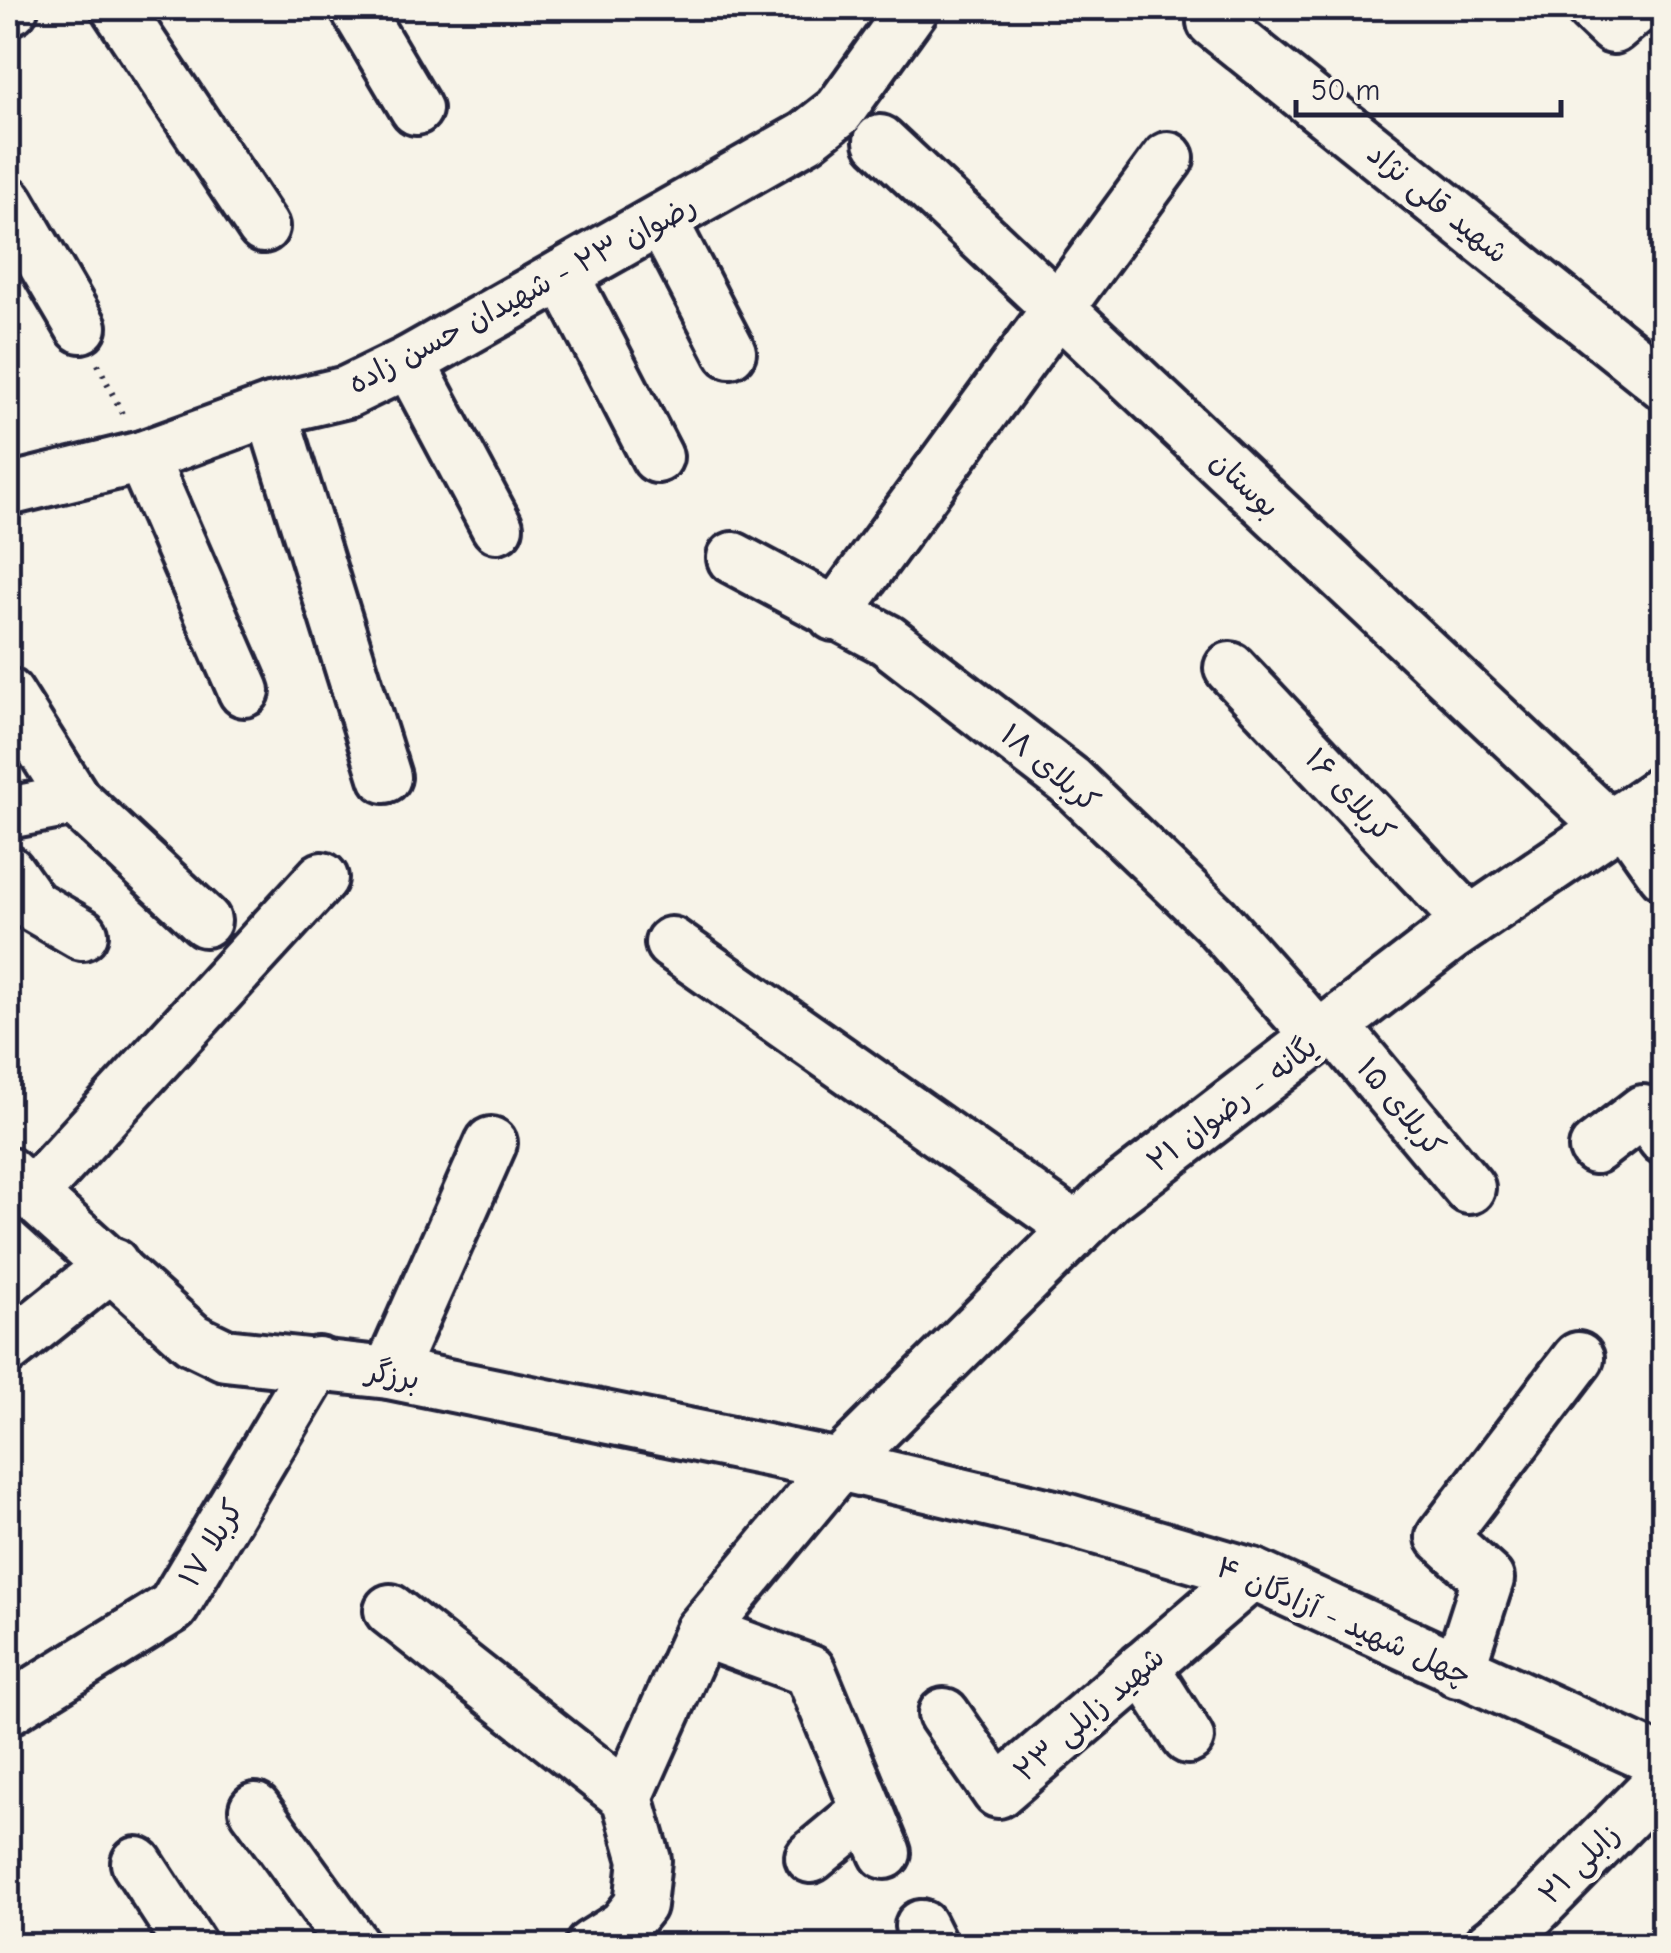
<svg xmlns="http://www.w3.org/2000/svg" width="1671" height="1953" font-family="'Comic Neue','Playpen Sans Arabic',sans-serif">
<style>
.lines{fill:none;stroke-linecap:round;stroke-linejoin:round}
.minor-casing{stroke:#22223b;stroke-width:58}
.path{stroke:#22223b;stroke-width:6;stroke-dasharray:2.5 8;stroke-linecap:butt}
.minor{stroke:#f7f3e8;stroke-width:50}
.labels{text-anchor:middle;stroke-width:10;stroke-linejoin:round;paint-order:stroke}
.street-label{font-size:30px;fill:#22223b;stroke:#f7f3e8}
</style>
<rect width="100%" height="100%" fill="#f7f3e8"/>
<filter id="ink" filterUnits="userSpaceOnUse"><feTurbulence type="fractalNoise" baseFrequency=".01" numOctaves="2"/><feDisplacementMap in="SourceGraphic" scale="20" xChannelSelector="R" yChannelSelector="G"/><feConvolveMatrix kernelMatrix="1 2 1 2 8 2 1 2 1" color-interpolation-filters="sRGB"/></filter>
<g filter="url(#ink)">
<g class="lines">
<defs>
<g id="minor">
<polyline points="117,8 263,227"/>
<polyline points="356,8 416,109"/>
<polyline points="1592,8 1613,28 1637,8"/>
<polyline points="8,10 12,8"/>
<polyline points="1213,22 1664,384"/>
<polyline points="880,141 1610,827"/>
<polyline points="8,202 81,327"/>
<polyline points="662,221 730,352"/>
<polyline points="563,275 657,457"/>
<polyline points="409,362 497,527"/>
<polyline points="271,410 385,777"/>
<polyline points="142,457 244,691"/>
<polyline points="8,490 142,457 271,410 347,392 409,362 806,137 839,111 913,8"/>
<polyline points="733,558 887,640 1070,781 1215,920 1319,1037"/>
<polyline points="834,615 1168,158"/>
<polyline points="1230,668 1470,922"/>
<polyline points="8,694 75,800 205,921"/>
<polyline points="8,813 75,800"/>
<polyline points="1624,817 1664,874"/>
<polyline points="8,871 32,905 82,934"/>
<polyline points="671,943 1077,1229"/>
<polyline points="1334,1026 1469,1188"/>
<polyline points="1595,1148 1643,1111 1664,1139"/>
<polyline points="8,1173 192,1339 225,1355 389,1373 839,1465 1058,1517 1252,1574 1664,1763"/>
<polyline points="32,1194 322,878"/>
<polyline points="8,1348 113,1264"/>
<polyline points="389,1373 491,1143"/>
<polyline points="390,1610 627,1797 645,1860 640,1905 623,1926 591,1946"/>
<polyline points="701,1631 810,1671 885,1853"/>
<polyline points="1143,1667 1188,1738"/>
<polyline points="1458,1672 1488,1579 1442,1537 1578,1358"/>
<polyline points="8,1709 173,1607 318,1363"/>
<polyline points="944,1714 998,1792 1252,1574"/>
<polyline points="627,1797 701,1631 839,1465 1077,1229 1109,1198 1451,935 1664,790"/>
<polyline points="255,1809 354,1946"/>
<polyline points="811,1857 865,1812"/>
<polyline points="137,1863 191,1946"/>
<polyline points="921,1926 931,1946"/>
<polyline points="1489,1946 1533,1911 1664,1778"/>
</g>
</defs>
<!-- minor casing -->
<use href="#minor" class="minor-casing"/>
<!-- path -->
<polyline class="path" points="98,364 125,420"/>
<!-- minor -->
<use href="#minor" class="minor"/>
</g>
</g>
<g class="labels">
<!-- street labels -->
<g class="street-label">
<text transform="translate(1438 203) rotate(39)" y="10">شهید قلی نژاد</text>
<text transform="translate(522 294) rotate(-28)" y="10">رضوان ۲۳ - شهیدان حسن زاده</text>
<text transform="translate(1245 484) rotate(43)" y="10">بوستان</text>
<text transform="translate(1050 768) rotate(40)" y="10">کربلای ۱۸</text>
<text transform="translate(1350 795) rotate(47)" y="10">کربلای ۱۶</text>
<text transform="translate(1232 1104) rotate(-37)" y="10">یگانه - رضوان ۲۱</text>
<text transform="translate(1401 1107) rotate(50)" y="10">کربلای ۱۵</text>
<text transform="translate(393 1375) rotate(10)" y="10">برزگر</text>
<text transform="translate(211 1543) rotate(-59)" y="10">کربلا ۱۷</text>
<text transform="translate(1344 1621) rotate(24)" y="10">چهل شهید - آزادگان ۴</text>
<text transform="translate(1089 1714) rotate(-41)" y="10">شهید زابلی ۲۳</text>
<text transform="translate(1579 1864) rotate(-45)" y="10">زابلی ۲۱</text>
</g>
</g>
<!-- margin -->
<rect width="1671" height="1953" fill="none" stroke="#f7f3e8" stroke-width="40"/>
<rect x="20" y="20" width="1631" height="1913" fill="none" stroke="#22223b" stroke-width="4" filter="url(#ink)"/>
<!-- scale -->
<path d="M1296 100v15h265v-15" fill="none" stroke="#22223b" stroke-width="5"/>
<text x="1311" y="100" font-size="30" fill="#22223b" stroke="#f7f3e8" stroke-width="8" paint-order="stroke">50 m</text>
</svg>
